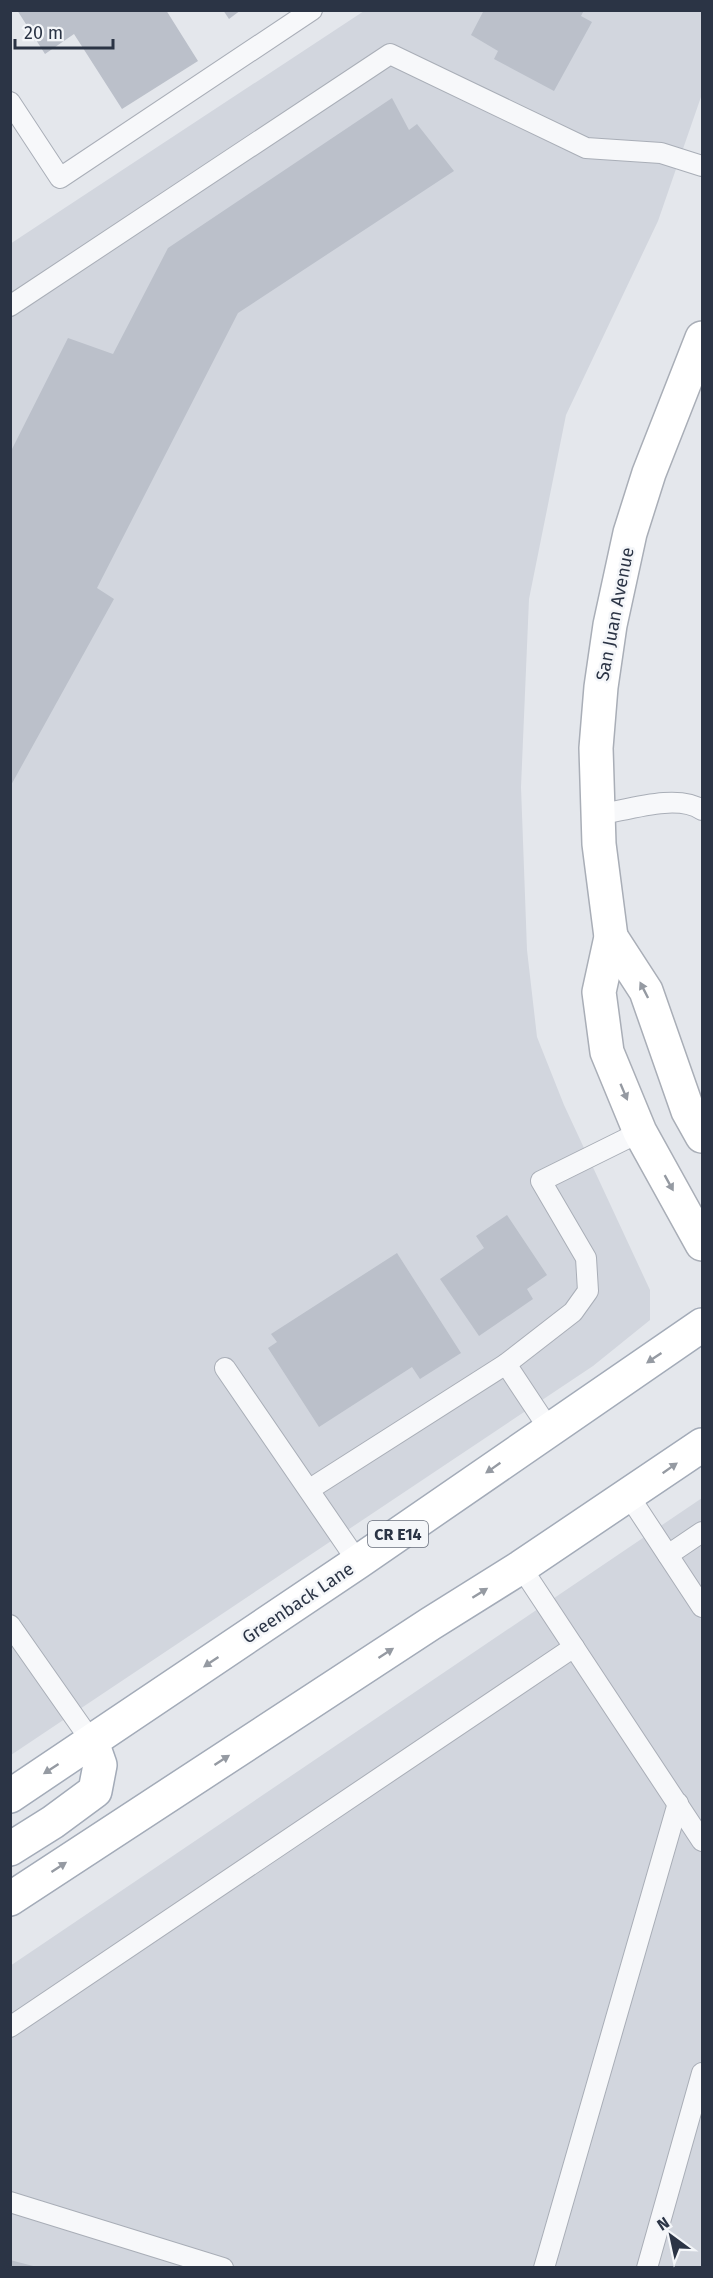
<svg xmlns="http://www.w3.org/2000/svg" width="713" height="2278" font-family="'Fira Sans',sans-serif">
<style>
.built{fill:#d2d6de}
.building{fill:#bbc0ca}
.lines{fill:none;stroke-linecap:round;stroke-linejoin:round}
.lane-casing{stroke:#a9aeb7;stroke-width:22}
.secondary-casing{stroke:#a9aeb7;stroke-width:36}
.primary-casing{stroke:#a3abb8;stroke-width:36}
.lane{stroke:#f7f8fa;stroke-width:20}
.secondary{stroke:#fff;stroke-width:33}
.primary{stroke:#fff;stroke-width:33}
.oneway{fill:#959aa2}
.labels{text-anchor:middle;stroke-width:5;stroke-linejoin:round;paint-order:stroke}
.shield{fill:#f4f6f9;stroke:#676e7b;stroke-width:1.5}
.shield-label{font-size:16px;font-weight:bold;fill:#2b3445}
.street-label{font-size:18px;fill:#2b3445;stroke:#f4f6f9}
</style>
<rect width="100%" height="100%" fill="#e4e7ec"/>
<!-- built -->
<g class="built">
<polygon points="364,11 702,11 702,94 658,221 566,415 529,599 521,787 527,950 537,1037 564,1105 650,1290 650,1320 593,1366 11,1755 10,244"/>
<polygon points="702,1498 702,2267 11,2267 10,1966"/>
</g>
<!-- building -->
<g class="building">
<polygon points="17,10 166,10 198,61 122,109 74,34 45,54"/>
<polygon points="223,10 241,10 229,19"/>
<polygon points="484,10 584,10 581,16 592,22 554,91 494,59 498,51 471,35"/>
<polygon points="392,98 409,130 417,124 454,171 238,313 97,588 114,599 10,787 10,453 68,338 113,354 168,248"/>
<polygon points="507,1215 547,1275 527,1289 533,1299 479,1336 440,1279 484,1248 476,1236"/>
<polygon points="397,1253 461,1353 420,1379 412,1367 319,1427 268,1348 277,1342 271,1334"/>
<polygon points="10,2260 37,2267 37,2268 10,2268"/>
</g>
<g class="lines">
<defs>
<g id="lane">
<polyline points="10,102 60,178 312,10"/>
<polyline points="10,306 390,54 586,148 661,153 702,166"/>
<path d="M 598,815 C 628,810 677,793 702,810"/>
<polyline points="506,1364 549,1429"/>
<polyline points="225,1368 358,1562"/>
<polyline points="310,1489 506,1364 573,1312 588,1291 586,1258 541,1181 640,1132"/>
<polyline points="629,1496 702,1607"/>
<polyline points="668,1555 702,1532"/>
<polyline points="521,1567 702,1841"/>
<polyline points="10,1625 92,1742"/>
<polyline points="10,2027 574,1647"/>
<polyline points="10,2202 223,2268"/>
<polyline points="544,2268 678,1803"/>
<polyline points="647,2268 702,2073"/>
</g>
<g id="secondary">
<polyline points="702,338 649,473 630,533 610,625 601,687 596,748 599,844 611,937 599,992 607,1052 640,1132 702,1244"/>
<polyline points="611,937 646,991 688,1111 702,1136"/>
</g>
<g id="primary">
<polyline points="10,1796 358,1562 702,1325"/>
<polyline points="10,1849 53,1822 95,1791 100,1765 92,1742"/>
<polyline points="10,1899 430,1624 521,1567 702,1445"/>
</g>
</defs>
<!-- lane casing -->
<use href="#lane" class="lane-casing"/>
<!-- secondary casing -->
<use href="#secondary" class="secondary-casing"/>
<!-- primary casing -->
<use href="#primary" class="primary-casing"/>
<!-- lane -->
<use href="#lane" class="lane"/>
<!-- secondary -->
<use href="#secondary" class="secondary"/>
<!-- primary -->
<use href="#primary" class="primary"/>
</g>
<!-- one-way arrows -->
<defs><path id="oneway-solid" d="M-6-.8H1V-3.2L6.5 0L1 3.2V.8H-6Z" transform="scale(1.5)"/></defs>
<g class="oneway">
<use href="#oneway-solid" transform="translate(644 990) rotate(-117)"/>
<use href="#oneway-solid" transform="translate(624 1092) rotate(67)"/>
<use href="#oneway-solid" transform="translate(669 1183) rotate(61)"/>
<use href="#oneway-solid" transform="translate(654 1358) rotate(146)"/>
<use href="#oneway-solid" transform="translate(493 1468) rotate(145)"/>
<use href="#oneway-solid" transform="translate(670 1468) rotate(-35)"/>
<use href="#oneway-solid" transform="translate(480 1593) rotate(-32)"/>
<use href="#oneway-solid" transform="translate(386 1653) rotate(-33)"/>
<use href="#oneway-solid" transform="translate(211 1662) rotate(146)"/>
<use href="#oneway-solid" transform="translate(222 1760) rotate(-33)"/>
<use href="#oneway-solid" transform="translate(51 1769) rotate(147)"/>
<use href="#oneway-solid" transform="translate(59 1867) rotate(-33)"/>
</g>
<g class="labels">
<!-- shield labels -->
<rect class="shield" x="368" y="1521" width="60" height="26" rx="4.5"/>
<g class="shield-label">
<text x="398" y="1540">CR E14</text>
</g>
<!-- street labels -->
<g class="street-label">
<text transform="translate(615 614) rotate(-79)" y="6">San Juan Avenue</text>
<text transform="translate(298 1603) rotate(-34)" y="6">Greenback Lane</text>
</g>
</g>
<!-- border -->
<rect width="713" height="2278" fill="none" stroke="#2b3445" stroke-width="24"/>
<!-- north arrow -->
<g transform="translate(671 2236) rotate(327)" stroke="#f4f6f9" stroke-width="4.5" paint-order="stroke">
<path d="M0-4.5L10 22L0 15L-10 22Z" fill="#2b3445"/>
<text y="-9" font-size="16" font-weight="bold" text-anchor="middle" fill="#2b3445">N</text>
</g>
<!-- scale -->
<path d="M15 39v9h98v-9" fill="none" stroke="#2b3445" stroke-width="3"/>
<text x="24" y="39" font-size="18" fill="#2b3445" stroke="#f4f6f9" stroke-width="4.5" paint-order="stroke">20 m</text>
</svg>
